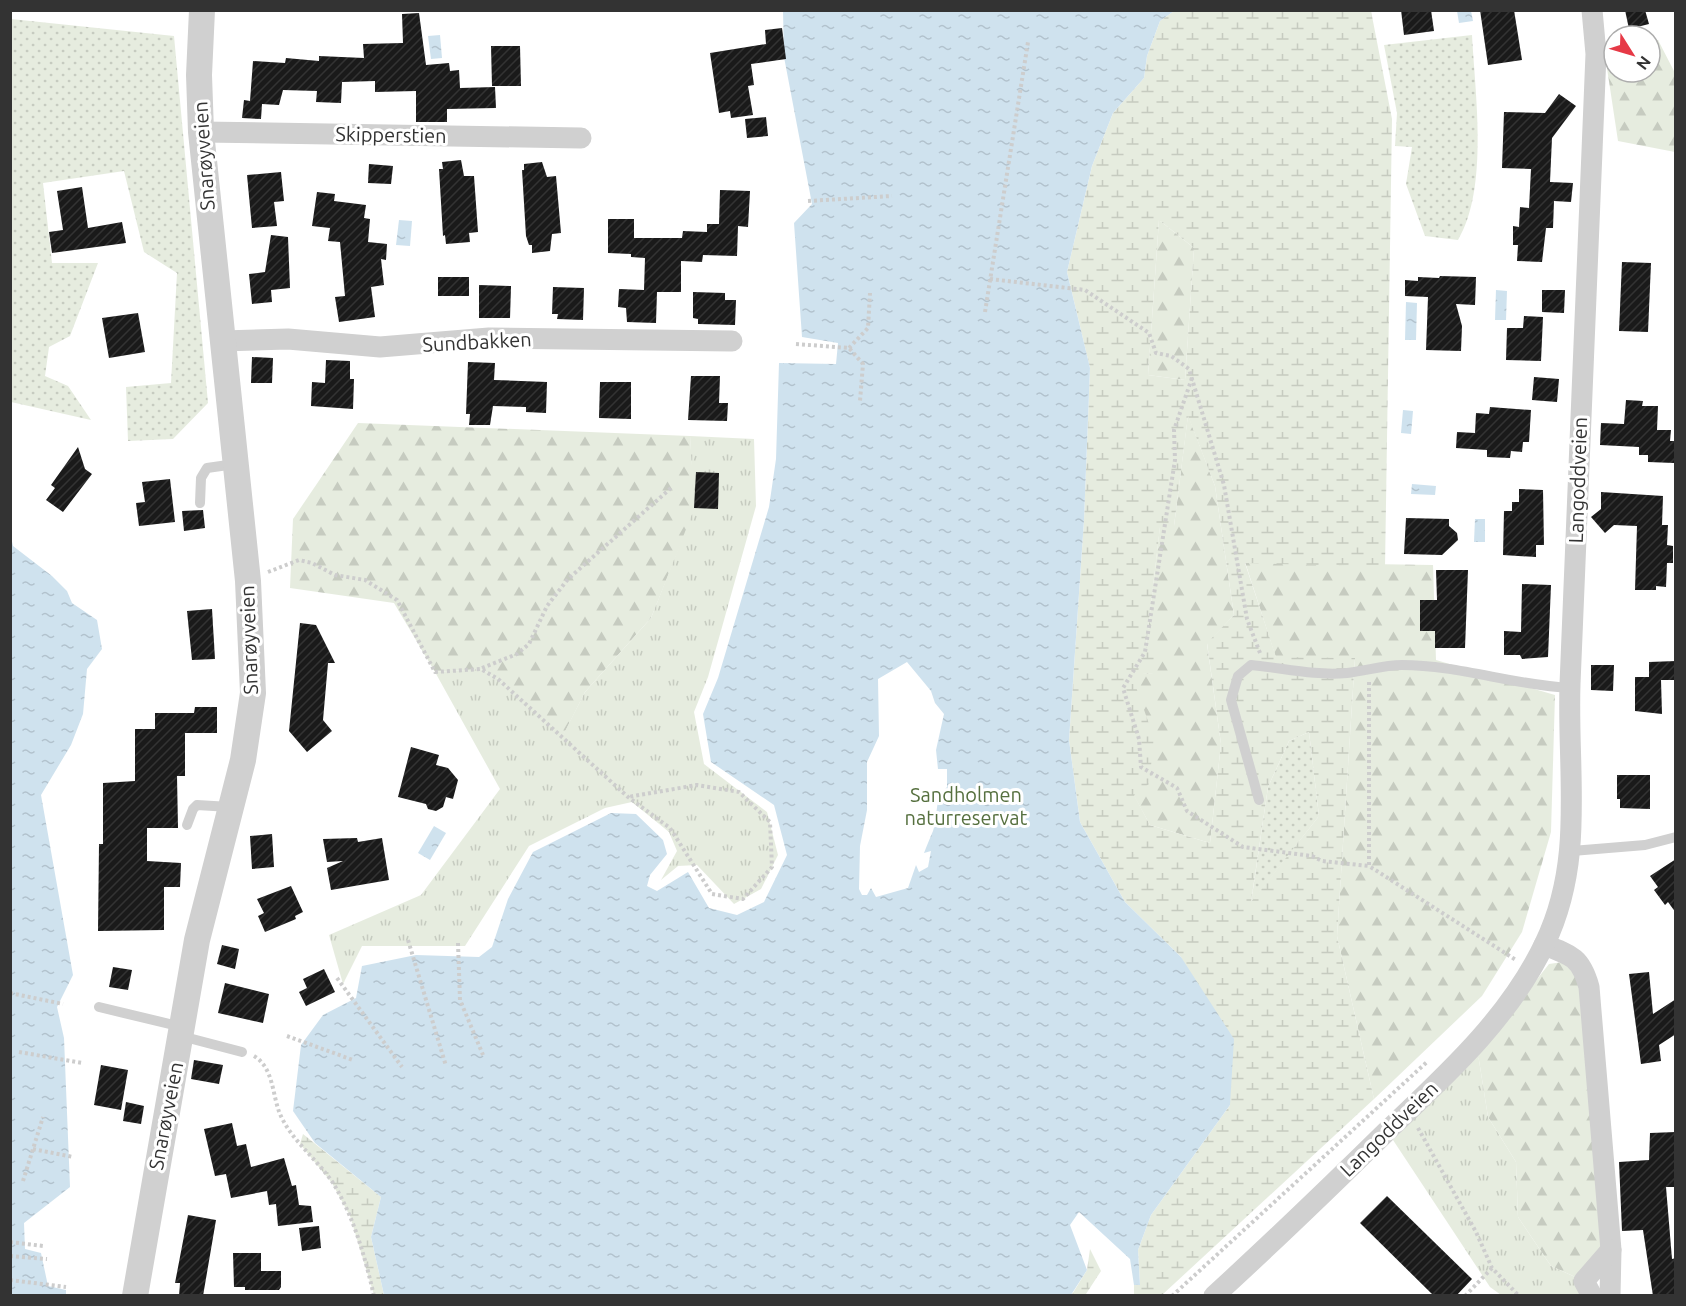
<svg xmlns="http://www.w3.org/2000/svg" width="1686" height="1306" font-family="Ubuntu,sans-serif">
<style>
.grass{fill:url(#grass-dots)}
.forest{fill:url(#forest-firs)}
.wetland{fill:url(#wetland-marsh);fill-rule:evenodd}
.park{fill:url(#park-tufts)}
.water{fill:url(#water-ripples);fill-rule:evenodd}
.building{fill:url(#building-hatch)}
.lines{fill:none;stroke-linecap:round;stroke-linejoin:round}
.path{stroke:#cdcdcd;stroke-width:4;stroke-dasharray:3 3;stroke-linecap:butt}
.service{stroke:#d0d0d0;stroke-width:10}
.minor{stroke:#d0d0d0;stroke-width:21}
.tertiary{stroke:#d0d0d0;stroke-width:26}
.labels{text-anchor:middle;stroke-width:6;stroke-linejoin:round;paint-order:stroke}
.street-label{font-size:20px;fill:#333;stroke:#fff}
.park-label{font-size:20px;fill:#56703f;stroke:#fff}
</style>
<defs>
<pattern id="grass-dots" width="8" height="8" patternUnits="userSpaceOnUse" patternTransform="scale(1.5)"><rect width="8" height="8" fill="#e6ecdf"/><path d="M2 2h.1M6 6h.1" fill="none" stroke="#c6cbc0" stroke-width="1.8" stroke-linecap="round"/></pattern>
<pattern id="forest-firs" width="22" height="20" patternUnits="userSpaceOnUse" patternTransform="scale(1.5)"><rect width="22" height="20" fill="#e6ecdf"/><path d="M5 1l3.5 6h-7zM16 11l3.5 6h-7z" fill="#c6cbc0"/></pattern>
<pattern id="wetland-marsh" width="20" height="14" patternUnits="userSpaceOnUse" patternTransform="scale(1.5)"><rect width="20" height="14" fill="#e6ecdf"/><path d="M1 5h8M5 5V1M11 12h8M15 12V8" fill="none" stroke="#c6cbc0"/></pattern>
<pattern id="park-tufts" width="24" height="20" patternUnits="userSpaceOnUse" patternTransform="scale(1.5)"><rect width="24" height="20" fill="#e6ecdf"/><path d="M3 7l-1-3M5 7V3M7 7l1-3M15 17l-1-3M17 17v-4M19 17l1-3" fill="none" stroke="#c6cbc0"/></pattern>
<pattern id="water-ripples" width="26" height="14" patternUnits="userSpaceOnUse" patternTransform="scale(1.5)"><rect width="26" height="14" fill="#cfe2ee"/><path d="M2 4q2-2 4 0t4 0M15 11q2-2 4 0t4 0" fill="none" stroke="#b2c2cd"/></pattern>
<pattern id="building-hatch" width="6" height="6" patternUnits="userSpaceOnUse" patternTransform="scale(1.5)"><rect width="6" height="6" fill="#1a1a1a"/><path d="M-1 1l2-2M0 6l6-6M5 7l2-2" fill="none" stroke="#333"/></pattern>
</defs>
<rect width="100%" height="100%" fill="#fff"/>
<!-- grass -->
<g class="grass">
<polygon points="11,19 174,36 208,403 173,439 128,441 126,387 171,383 177,273 144,252 124,171 43,183 52,263 98,263 70,336 49,347 45,376 68,386 91,420 11,402"/>
<path d="M 1472,35 C 1475,93 1489,189 1458,240 L 1425,236 L 1406,184 L 1412,147 L 1395,146 L 1397,113 L 1384,45 Z"/>
<polygon points="1309,732 1319,816 1251,903 1268,787 1289,741"/>
</g>
<!-- forest -->
<g class="forest">
<polygon points="1658,40 1675,73 1675,152 1618,141 1605,55 1614,52 1614,72 1650,72 1650,43"/>
<polygon points="1159,220 1194,248 1185,380 1148,375"/>
<polygon points="1188,415 1215,486 1234,615 1207,644 1221,744 1210,843 1150,825 1133,794 1131,672 1154,674 1146,647 1160,526 1174,526"/>
<polygon points="358,423 690,436 695,509 651,618 585,692 562,738 498,679 481,669 435,672 394,603 290,588 293,519"/>
<polygon points="1245,562 1433,565 1436,660 1555,695 1551,832 1522,932 1482,996 1374,1099 1337,936 1355,658 1276,658"/>
<polygon points="1569,961 1589,987 1611,1250 1584,1281 1551,1266 1518,1217 1516,1162 1488,1117 1478,1054 1549,964"/>
</g>
<!-- wetland -->
<g class="wetland">
<path d="M 1174,11 L 1371,11 L 1392,119 L 1385,567 L 1245,563 L 1276,657 L 1355,658 L 1337,936 L 1374,1099 L 1162,1295 L 1134,1295 L 1134,1285 L 1140,1285 L 1138,1250 L 1151,1215 L 1230,1105 L 1181,957 L 1125,902 L 1080,822 L 1069,740 L 1084,520 L 1090,368 L 1067,272 L 1092,166 L 1113,113 L 1144,78 L 1147,56 L 1160,21 ZM 1159,220 L 1194,248 L 1185,380 L 1148,375 ZM 1188,416 L 1215,486 L 1234,615 L 1207,643 L 1221,744 L 1210,843 L 1150,825 L 1134,795 L 1149,784 L 1154,738 L 1131,673 L 1154,674 L 1157,656 L 1146,647 L 1160,527 L 1174,526 ZM 1309,732 L 1319,816 L 1251,902 L 1268,787 L 1289,741 Z"/>
<polygon points="303,1134 381,1197 371,1237 384,1295 374,1295 350,1216 332,1183 300,1144"/>
<polygon points="1090,1249 1101,1271 1086,1294 1071,1296 1087,1270"/>
</g>
<!-- park -->
<g class="park">
<polygon points="690,436 754,439 756,506 708,677 694,712 704,764 767,812 778,855 761,889 734,904 697,865 678,866 661,880 677,851 669,832 632,802 605,808 529,846 465,946 362,946 343,984 329,935 421,895 500,789 435,672 481,669 498,679 562,737 585,692 651,618 694,509"/>
<polygon points="1478,1054 1488,1117 1516,1162 1518,1217 1551,1266 1584,1281 1592,1295 1501,1295 1490,1287 1393,1140"/>
</g>
<!-- water -->
<g class="water">
<path d="M 783,11 L 1174,11 L 1160,21 L 1147,56 L 1144,78 L 1113,113 L 1092,166 L 1067,272 L 1090,368 L 1084,520 L 1069,740 L 1080,822 L 1125,902 L 1181,957 L 1234,1039 L 1230,1105 L 1151,1215 L 1138,1250 L 1140,1285 L 1134,1285 L 1130,1259 L 1079,1212 L 1070,1225 L 1087,1270 L 1071,1295 L 384,1295 L 371,1237 L 381,1197 L 315,1143 L 293,1111 L 301,1045 L 323,1015 L 356,998 L 362,966 L 416,955 L 479,957 L 492,947 L 508,899 L 533,852 L 611,813 L 636,814 L 663,840 L 667,854 L 650,875 L 647,886 L 657,891 L 688,872 L 709,908 L 737,915 L 764,902 L 787,855 L 774,805 L 711,762 L 703,714 L 718,678 L 769,507 L 776,459 L 779,363 L 836,364 L 838,343 L 802,337 L 794,223 L 812,204 L 784,57 ZM 907,662 L 931,691 L 935,703 L 944,714 L 936,750 L 938,769 L 947,769 L 947,787 C 933,800 939,815 933,831 C 930,838 927,845 924,853 L 931,851 L 928,867 L 919,872 L 916,865 L 908,888 L 876,897 L 871,888 L 867,895 L 862,895 L 859,889 L 860,846 L 867,810 L 867,762 L 879,736 L 878,679 Z"/>
<polygon points="1457,11 1471,11 1473,21 1459,23"/>
<polygon points="440,35 442,58 431,59 428,36"/>
<polygon points="399,220 412,221 410,246 396,245"/>
<polygon points="1496,290 1507,291 1506,320 1495,320"/>
<polygon points="1406,302 1417,303 1416,340 1405,340"/>
<polygon points="1403,410 1413,411 1411,434 1401,433"/>
<polygon points="1412,484 1436,486 1435,495 1411,494"/>
<polygon points="1475,519 1485,519 1485,542 1474,542"/>
<polygon points="11,537 13,546 52,576 67,591 72,603 97,620 102,649 87,669 83,714 71,745 41,795 73,975 57,1007 64,1038 70,1187 24,1223 25,1249 41,1253 48,1286 66,1290 66,1295 11,1295"/>
<polygon points="434,826 446,833 430,860 418,853"/>
</g>
<!-- building -->
<g class="building">
<polygon points="1401,10 1431,10 1434,31 1404,35"/>
<polygon points="1480,10 1514,10 1522,60 1488,65"/>
<polygon points="1625,10 1645,10 1649,24 1629,29"/>
<polygon points="419,13 426,65 449,63 450,71 459,70 460,88 495,87 496,108 447,109 447,122 416,122 416,91 375,92 375,81 342,82 341,103 316,102 317,91 283,90 279,105 262,104 261,119 242,118 244,100 250,101 253,61 285,63 286,58 319,61 319,56 364,58 363,44 403,43 402,14"/>
<polygon points="782,28 786,59 751,64 754,85 748,86 753,115 731,118 730,111 719,113 710,53 766,44 765,30"/>
<polygon points="491,46 520,46 521,86 492,86"/>
<polygon points="1559,94 1576,106 1552,138 1550,182 1573,183 1571,202 1554,201 1553,228 1546,228 1542,262 1517,261 1518,245 1513,245 1513,226 1519,227 1520,207 1529,208 1531,169 1502,168 1504,112 1545,113"/>
<polygon points="766,117 768,136 747,138 745,119"/>
<polygon points="461,160 464,176 474,176 478,232 469,233 470,242 446,244 445,235 443,236 439,169 443,169 442,162"/>
<polygon points="542,162 547,177 556,176 561,233 552,234 550,251 532,253 532,245 529,245 526,236 522,170 524,170 524,164"/>
<polygon points="369,164 393,166 391,184 368,183"/>
<polygon points="281,172 284,201 274,202 277,226 252,228 247,175"/>
<polygon points="82,187 88,228 122,222 126,243 52,253 49,232 63,230 57,191"/>
<polygon points="720,190 750,191 748,227 738,226 737,256 703,255 702,262 681,261 681,292 657,292 656,323 627,322 626,308 618,307 619,289 644,290 645,258 631,257 631,254 608,253 608,219 634,219 634,238 682,238 683,231 707,232 707,224 719,224"/>
<polygon points="317,192 335,194 334,201 366,205 364,218 370,219 368,242 387,244 386,260 381,259 384,285 371,287 375,317 339,322 335,297 345,296 340,242 328,241 330,228 312,226"/>
<polygon points="271,235 288,237 290,288 271,290 272,302 252,304 249,274 265,272"/>
<polygon points="1622,262 1651,263 1648,332 1619,331"/>
<polygon points="1440,276 1476,277 1475,305 1456,304 1462,326 1461,351 1426,350 1428,297 1405,296 1405,280 1418,281 1418,277 1439,278"/>
<rect x="438" y="277" width="31" height="19"/>
<polygon points="479,285 511,286 510,318 479,318"/>
<polygon points="553,287 584,288 583,320 557,319 558,314 552,314"/>
<polygon points="1542,290 1565,290 1564,313 1542,312"/>
<polygon points="693,292 725,293 725,300 736,300 735,325 698,324 698,319 693,318"/>
<polygon points="138,313 145,352 109,358 102,318"/>
<polygon points="1524,316 1543,317 1541,361 1506,360 1507,328 1523,328"/>
<polygon points="252,357 273,358 272,383 251,383"/>
<polygon points="326,360 350,361 350,379 354,379 353,409 311,406 312,382 325,383"/>
<polygon points="468,362 495,363 494,380 547,382 546,413 526,412 526,407 493,406 490,425 469,425 470,414 466,414"/>
<polygon points="691,376 720,376 719,403 728,403 727,421 688,420"/>
<polygon points="1534,377 1559,379 1557,402 1532,400"/>
<polygon points="600,382 631,382 631,419 599,418"/>
<polygon points="1626,400 1643,401 1642,406 1658,406 1657,430 1671,430 1670,441 1675,441 1674,463 1648,462 1648,455 1639,455 1639,447 1600,445 1601,423 1624,424"/>
<polygon points="1490,407 1531,410 1529,442 1523,442 1522,452 1511,451 1510,458 1487,457 1487,450 1456,448 1457,432 1475,433 1476,413 1489,414"/>
<polygon points="78,447 85,469 92,474 63,512 46,500 55,488 51,485"/>
<polygon points="696,472 719,473 718,509 694,508"/>
<polygon points="170,479 175,522 139,526 136,503 145,502 142,482"/>
<polygon points="1519,489 1543,490 1544,545 1536,545 1536,557 1503,555 1504,511 1512,511 1512,502 1519,502"/>
<polygon points="1601,492 1663,496 1662,525 1668,525 1667,545 1673,546 1673,563 1667,563 1666,587 1656,586 1656,590 1635,590 1637,526 1614,525 1605,533 1591,517 1601,509"/>
<polygon points="203,510 205,528 184,531 182,511"/>
<polygon points="1406,518 1449,519 1449,526 1457,533 1458,540 1442,555 1404,554"/>
<polygon points="1436,570 1468,570 1465,648 1435,648 1435,631 1420,631 1420,600 1437,600"/>
<polygon points="1522,584 1551,585 1548,657 1522,659 1520,655 1504,655 1504,631 1521,632"/>
<polygon points="212,609 215,659 192,660 187,611"/>
<polygon points="300,623 316,625 335,663 328,663 323,720 332,731 307,752 289,731"/>
<polygon points="1676,661 1676,680 1661,680 1662,714 1635,711 1635,677 1649,677 1649,662"/>
<polygon points="1591,665 1614,665 1613,691 1591,690"/>
<polygon points="195,707 217,707 217,733 185,733 185,776 177,776 178,828 147,828 147,861 181,863 180,887 164,887 164,930 98,931 99,844 103,844 103,783 135,781 135,729 155,729 155,713 194,713"/>
<polygon points="411,747 439,755 436,765 448,768 458,780 453,799 446,797 443,807 436,811 428,809 426,804 398,797"/>
<polygon points="1617,775 1650,775 1650,809 1620,808 1620,799 1617,799"/>
<polygon points="272,834 274,867 252,869 250,836"/>
<polygon points="357,838 358,842 382,838 389,880 331,890 327,868 343,861 327,862 323,839"/>
<polygon points="1676,859 1676,913 1668,902 1665,905 1654,890 1658,887 1650,876"/>
<polygon points="291,886 303,912 295,916 296,919 265,932 258,916 264,913 257,899"/>
<polygon points="222,945 239,949 235,969 217,964"/>
<polygon points="113,967 132,970 128,990 109,987"/>
<polygon points="324,969 335,992 306,1006 299,992 307,988 303,979"/>
<polygon points="1649,972 1653,1014 1676,999 1676,1034 1659,1045 1661,1061 1641,1064 1629,974"/>
<polygon points="225,983 269,994 263,1023 218,1013"/>
<polygon points="194,1060 223,1065 219,1084 191,1079"/>
<polygon points="101,1065 128,1070 121,1110 94,1105"/>
<polygon points="126,1102 144,1106 141,1124 123,1121"/>
<polygon points="232,1123 237,1146 246,1144 251,1167 284,1158 292,1186 296,1185 299,1205 311,1206 313,1222 278,1226 276,1204 269,1205 267,1191 231,1198 226,1174 215,1176 204,1129"/>
<polygon points="1676,1132 1676,1187 1666,1187 1672,1259 1676,1258 1676,1296 1653,1296 1643,1230 1622,1231 1619,1162 1649,1160 1650,1133"/>
<polygon points="1387,1196 1472,1279 1456,1296 1434,1296 1360,1223"/>
<polygon points="188,1215 216,1220 203,1296 179,1296 180,1283 175,1283"/>
<polygon points="319,1226 321,1248 302,1251 299,1228"/>
<polygon points="233,1253 261,1253 261,1271 281,1271 281,1287 279,1290 245,1290 245,1287 234,1287"/>
</g>
<g class="lines">
<!-- path -->
<g class="path">
<polyline points="808,201 892,196"/>
<polyline points="990,279 1085,290 1149,333 1156,353 1171,356 1189,369 1224,485 1247,619 1260,653"/>
<polyline points="985,312 1028,42"/>
<polyline points="796,344 849,348 863,364 860,401"/>
<polyline points="849,348 868,328 870,293"/>
<polyline points="1192,378 1174,430 1175,460 1145,652 1123,688 1139,739 1141,767 1177,788 1187,811 1243,847 1312,856 1322,861 1369,866"/>
<polyline points="268,572 299,560 312,563 335,575 365,580 397,600 435,672 481,669 498,679 628,797 670,828 712,894 743,899 772,867 770,822 739,792 697,785 628,797"/>
<polyline points="482,668 517,654 529,644 547,606 568,579 671,488"/>
<polyline points="1369,682 1369,866 1516,960"/>
<polyline points="408,940 446,1066"/>
<polyline points="458,943 460,1000 483,1055"/>
<polyline points="337,978 402,1067"/>
<polyline points="10,993 63,1004"/>
<polyline points="287,1036 353,1060"/>
<polyline points="19,1052 82,1063"/>
<path d="M 254,1056 C 274,1068 272,1095 280,1114 C 291,1140 317,1159 333,1183 C 354,1217 365,1257 374,1296"/>
<polyline points="1418,1128 1476,1232 1492,1268 1519,1296"/>
<polyline points="33,1149 73,1157"/>
<polyline points="23,1181 43,1117"/>
<polyline points="10,1242 43,1246"/>
<polyline points="10,1256 47,1259"/>
<polyline points="10,1280 66,1287"/>
<polyline points="1172,1296 1428,1061"/>
<polyline points="1465,1296 1492,1268"/>
</g>
<!-- service -->
<g class="service">
<polyline points="200,503 201,478 207,468 235,464"/>
<path d="M 1259,800 L 1231,700 L 1238,676 L 1251,665 C 1283,668 1315,676 1347,673 C 1365,671 1384,665 1402,665 C 1458,665 1513,685 1570,688"/>
<polyline points="187,825 193,809 197,805 230,807"/>
<polyline points="1572,851 1645,845 1676,837"/>
<polyline points="99,1007 182,1027"/>
<polyline points="181,1036 242,1052"/>
</g>
<!-- minor -->
<g class="minor">
<polyline points="201,132 581,138"/>
<polyline points="222,341 288,339 380,347 489,338 732,341"/>
<path d="M 1544,945 C 1572,955 1581,958 1589,987 L 1611,1250 L 1610,1296"/>
<path d="M 1214,1296 C 1272,1243 1329,1188 1385,1133 C 1444,1077 1509,1019 1545,943 C 1585,860 1567,774 1570,684 C 1577,474 1586,264 1596,54 L 1592,10"/>
<polyline points="1592,1296 1584,1281 1611,1250"/>
</g>
<!-- tertiary -->
<polyline class="tertiary" points="135,1296 197,940 243,760 253,693 248,581 201,132 199,75 202,10"/>
</g>
<g class="labels">
<!-- street labels -->
<g class="street-label">
<text transform="translate(391 135) rotate(1)" y="7">Skipperstien</text>
<text transform="translate(204 156) rotate(-94)" y="7">Snarøyveien</text>
<text transform="translate(477 342) rotate(-3)" y="7">Sundbakken</text>
<text transform="translate(1578 480) rotate(-88)" y="7">Langoddveien</text>
<text transform="translate(249 640) rotate(-92)" y="7">Snarøyveien</text>
<text transform="translate(166 1116) rotate(-79)" y="7">Snarøyveien</text>
<text transform="translate(1389 1129) rotate(-44)" y="7">Langoddveien</text>
</g>
<!-- park labels -->
<g class="park-label">
<text x="966" y="802">Sandholmen<tspan x="966" dy="23">naturreservat</tspan></text>
</g>
</g>
<!-- border -->
<rect width="1686" height="1306" fill="none" stroke="#333333" stroke-width="24"/>
<!-- north arrow -->
<g transform="translate(1632 54) rotate(127)"><circle r="28" fill="#ffffff" stroke="#adadad" stroke-width="1.5"/>
<path d="M0-4.5L10 22L0 15L-10 22Z" fill="#e63946"/>
<text y="-9" font-size="16" font-weight="bold" text-anchor="middle" fill="#333333">N</text>
</g>
</svg>
